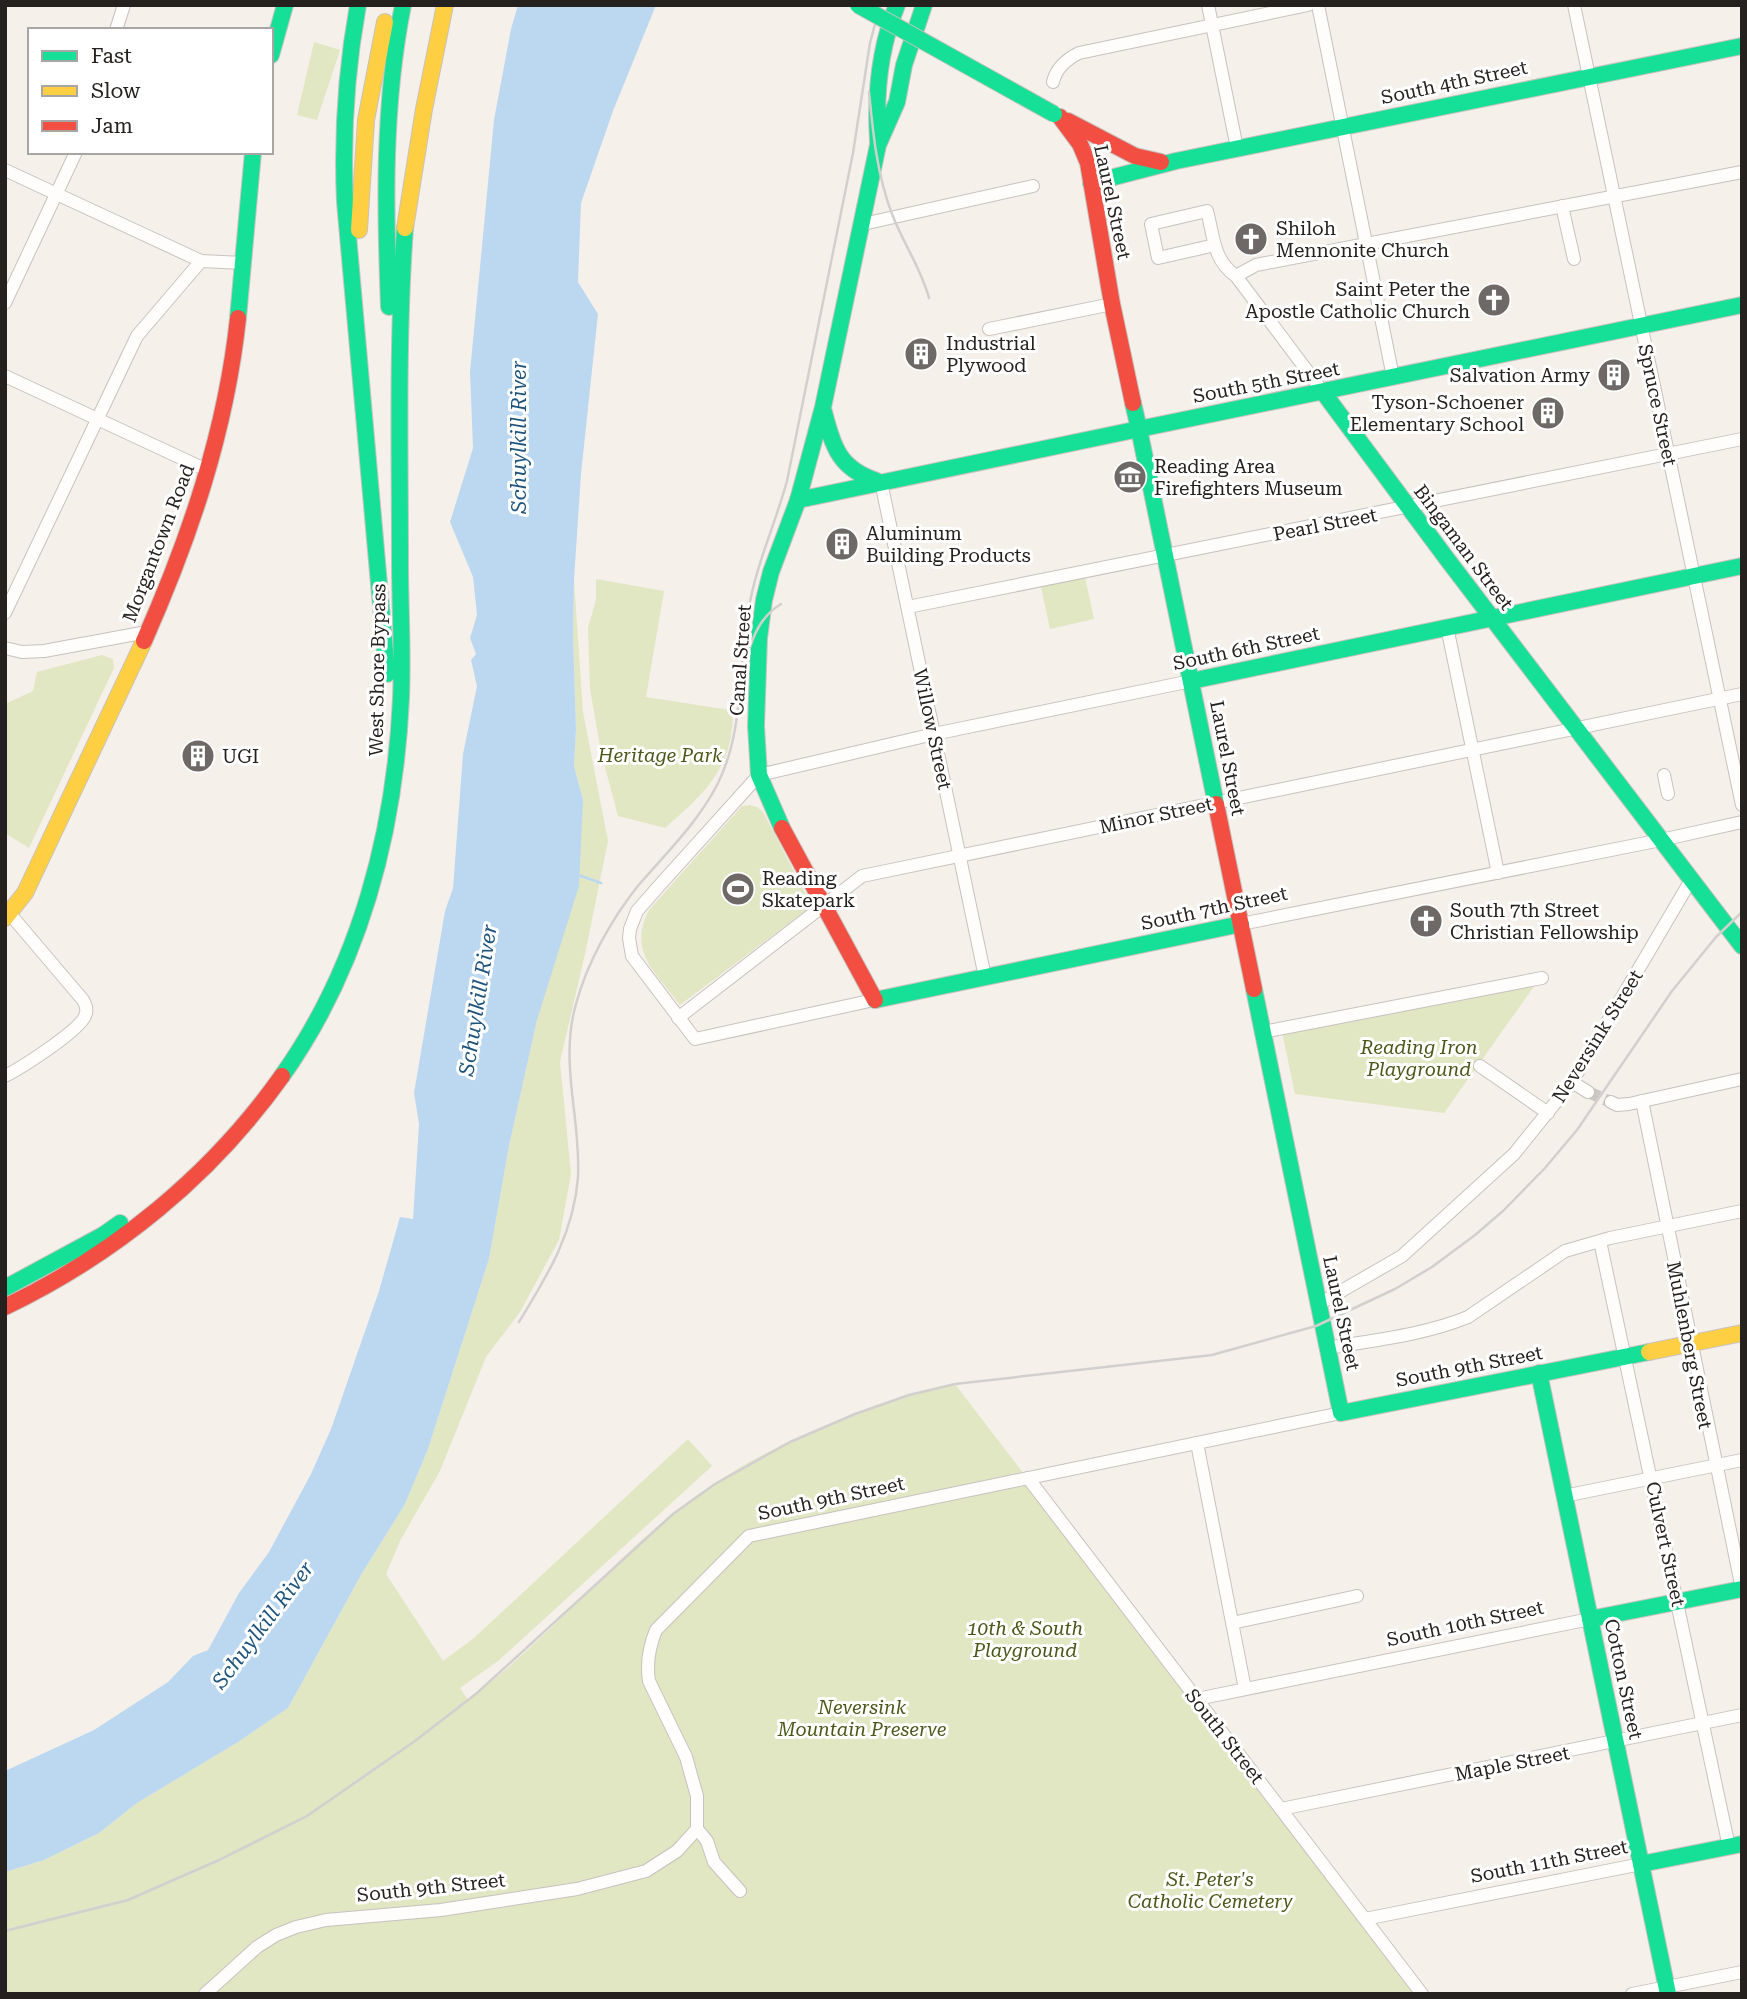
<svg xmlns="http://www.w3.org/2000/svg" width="1747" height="1999" font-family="'Roboto Serif',serif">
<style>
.green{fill:#e1e6c3}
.water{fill:#bcd8f1}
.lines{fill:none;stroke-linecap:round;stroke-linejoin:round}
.stream{stroke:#bcd8f1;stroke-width:2.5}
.street-tunnel{stroke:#ccc7c2;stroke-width:12;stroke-dasharray:12 6;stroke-linecap:butt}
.street-casing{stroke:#c7c2be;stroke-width:14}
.fast-casing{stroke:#c7c2be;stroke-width:18}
.slow-casing{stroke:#c7c2be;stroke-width:18}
.jam-casing{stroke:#c7c2be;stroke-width:18}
.street{stroke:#fefdfc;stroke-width:12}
.fast{stroke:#16e098;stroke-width:16}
.slow{stroke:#ffcf43;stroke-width:16}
.jam{stroke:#f24e42;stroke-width:16}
.rail{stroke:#d1d0cf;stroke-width:2.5}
.fast-bridge-casing{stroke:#c7c2be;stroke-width:18;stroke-linecap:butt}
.fast-bridge{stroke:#16e098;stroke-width:16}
.labels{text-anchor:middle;stroke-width:6;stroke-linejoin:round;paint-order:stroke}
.street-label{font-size:19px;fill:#25211e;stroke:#fff}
.poi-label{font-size:19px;fill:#25211e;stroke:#fff;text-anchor:start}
.park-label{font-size:19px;font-style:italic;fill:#4b5718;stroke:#fff}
.water-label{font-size:21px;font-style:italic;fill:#1e547c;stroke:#fff}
</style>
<rect width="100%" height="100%" fill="#f6f0eb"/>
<!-- green -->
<g class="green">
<polygon points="314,42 340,50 317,120 297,115"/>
<polygon points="1085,577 1094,619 1050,629 1041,587"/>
<path d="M 596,579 L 664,591 L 646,697 L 730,710 C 735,719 732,726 731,736 C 724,778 694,802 665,828 L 618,816 L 601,752 L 590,689 L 588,628 L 596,600 Z"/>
<path d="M 574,580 L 583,712 L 608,841 L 585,954 L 560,1062 L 571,1174 L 559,1240 L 520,1312 L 486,1357 L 440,1471 L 401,1539 L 386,1574 L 443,1661 L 474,1638 L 688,1439 L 712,1466 L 498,1661 L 460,1688 L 468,1700 C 542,1645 601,1572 672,1514 C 753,1449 855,1408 955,1384 L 1422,1994 L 5,1994 L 5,1872 L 44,1860 L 99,1833 L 137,1803 L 238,1742 L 288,1708 L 361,1575 L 405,1504 L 428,1449 L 489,1259 L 509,1146 L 537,1020 L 555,956 L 583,800 L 574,766 L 576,729 L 573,635 Z"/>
<polygon points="102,655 113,659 114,668 29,848 5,833 5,704 33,691 37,672"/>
<path d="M 750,805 L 757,807 L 763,812 L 812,906 L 680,1005 C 656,972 627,952 649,910 L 742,806 Z"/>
<polygon points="1535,985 1444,1113 1295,1094 1282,1032"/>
</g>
<!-- water -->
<polygon class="water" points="518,5 656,5 613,111 581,203 578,282 598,314 581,474 574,580 573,635 576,729 574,766 583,800 579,886 537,1020 509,1146 489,1259 428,1449 405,1504 361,1575 288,1708 238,1742 137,1803 99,1833 44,1860 5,1872 5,1771 94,1730 168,1682 193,1656 208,1650 239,1593 269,1552 311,1474 331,1429 379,1291 400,1217 413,1219 419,1124 414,1093 445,911 453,888 463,754 477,686 471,660 476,654 470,638 477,615 473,577 450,522 473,448 470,372 494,120 511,29"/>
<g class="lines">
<!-- stream -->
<polyline class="stream" points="578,875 601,883"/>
<!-- street-tunnel -->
<polyline class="street-tunnel" points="1588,1092 1611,1102"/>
<defs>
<g id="street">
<polyline points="1208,5 1237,148"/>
<polyline points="1318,5 1393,377"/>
<polyline points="1574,5 1742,805"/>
<polyline points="116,30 124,5"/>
<path d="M 1053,82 C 1056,68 1067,59 1079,53 L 1308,5"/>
<polyline points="5,170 201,261 243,263"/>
<polyline points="1562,206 1574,259"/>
<polyline points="863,224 1033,186"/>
<path d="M 1215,245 L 1158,258 L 1151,224 L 1207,211 C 1214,237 1213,260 1236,276 L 1323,392"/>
<polyline points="1236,276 1256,265 1742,172"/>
<polyline points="5,303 76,152"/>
<polyline points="989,329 1112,304"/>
<polyline points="5,376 209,471"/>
<polyline points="881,482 985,977"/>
<polyline points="908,607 1742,439"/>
<polyline points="5,613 137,336 201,261"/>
<polyline points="1447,627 1498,873"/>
<polyline points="5,648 22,652 44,651 147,632"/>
<polyline points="1664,775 1668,794"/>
<polyline points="1241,924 1661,840 1742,822"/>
<polyline points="874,1000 695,1039 632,956 629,938 630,929 637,911 658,887 759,775 934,734 1191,681"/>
<polyline points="678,1018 862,876 1742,694"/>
<polyline points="1263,1032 1542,978"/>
<polyline points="1480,1066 1548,1113"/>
<path d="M 5,1076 C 21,1068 79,1031 85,1016 C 88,1010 86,1005 83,1000 L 10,914"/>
<polyline points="1572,1082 1588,1092"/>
<polyline points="1642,1101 1742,1589"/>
<polyline points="1611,1102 1617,1105 1629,1104 1742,1079"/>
<polyline points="1600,1241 1729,1847"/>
<polyline points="1319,1304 1402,1256 1514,1154 1572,1082 1691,880"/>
<path d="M 1328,1348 C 1374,1340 1424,1335 1468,1317 L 1565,1251 L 1610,1238 L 1742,1211"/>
<polyline points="1197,1443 1245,1689"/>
<polyline points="1028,1478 1422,1994"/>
<polyline points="1564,1496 1742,1460"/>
<polyline points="1232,1623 1357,1596"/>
<polyline points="1197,1699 1590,1619"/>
<polyline points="1281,1809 1742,1715"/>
<polyline points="697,1829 707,1841 714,1862 740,1891"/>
<polyline points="1365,1919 1641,1864"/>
<path d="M 205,1994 L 257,1947 L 276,1935 L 296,1927 L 326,1920 L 441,1910 L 577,1889 L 646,1871 L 677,1851 L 697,1829 L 697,1796 L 686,1757 L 649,1681 C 646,1662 649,1647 656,1630 L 749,1536 L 1341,1413"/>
<polyline points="1632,1994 1742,1972"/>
</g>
<g id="fast">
<path d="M 358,5 C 346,71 342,135 345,202 L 387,674"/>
<polyline points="271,55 285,5"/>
<path d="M 878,141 C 875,94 879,49 897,5"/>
<polyline points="1091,183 1176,161 1742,46"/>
<path d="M 389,307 C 385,205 383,105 403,5"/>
<polyline points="238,318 253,152"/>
<polyline points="1323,392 1447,559 1742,946"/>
<polyline points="1133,403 1139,429 1742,305"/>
<path d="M 824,412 C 833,448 840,469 877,481"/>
<polyline points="798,500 1139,429 1216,804"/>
<polyline points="1191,681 1742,566"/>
<polyline points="782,828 759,775 756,726 759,638 764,600 771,572 798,500 823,407 878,145 897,102 904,65 924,5"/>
<polyline points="1254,989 1341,1413 1649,1352"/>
<polyline points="875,1000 1241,924"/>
<path d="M 282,1076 C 360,966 395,832 401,698 C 403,653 400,607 400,561 C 400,450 397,339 405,228"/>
<polyline points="5,1288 103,1235 120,1223"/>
<polyline points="1539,1373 1668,1994"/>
<polyline points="1590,1619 1742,1589"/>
<polyline points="1641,1864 1742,1844"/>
</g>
<g id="slow">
<polyline points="405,228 424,109 445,5"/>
<polyline points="359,230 366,120 385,22"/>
<polyline points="5,918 25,893 144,641"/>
<polyline points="1649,1352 1742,1333"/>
</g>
<g id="jam">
<polyline points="1060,117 1080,144 1088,163 1112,304 1133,403"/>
<polyline points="1068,121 1135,156 1161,162"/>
<path d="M 144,641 C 190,537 226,431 238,318"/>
<polyline points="1216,804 1254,989"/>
<polyline points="782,828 875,1000"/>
<path d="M 5,1307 C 115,1254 211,1176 282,1076"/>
</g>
</defs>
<!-- street casing -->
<use href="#street" class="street-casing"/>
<!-- fast casing -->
<use href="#fast" class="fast-casing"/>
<!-- slow casing -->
<use href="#slow" class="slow-casing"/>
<!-- jam casing -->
<use href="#jam" class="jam-casing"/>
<!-- street -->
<use href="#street" class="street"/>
<!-- fast -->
<use href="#fast" class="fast"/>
<!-- slow -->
<use href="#slow" class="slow"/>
<!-- jam -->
<use href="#jam" class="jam"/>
<!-- rail -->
<g class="rail">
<path d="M 869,92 C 873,133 877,175 892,214 C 903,243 921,268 929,298"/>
<path d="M 749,650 C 755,631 763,615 781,604"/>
<path d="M 519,1322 C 547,1276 574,1233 578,1177 C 581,1118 559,1063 576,1004 C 587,963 611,920 637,887 C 665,854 698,823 718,783 C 744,731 738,669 748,613 C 755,567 775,525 787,481 L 853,153 L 870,43 L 880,5"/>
<polyline points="5,1931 128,1900 219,1860 307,1816 415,1741 477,1693 673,1514 715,1484 790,1442 855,1414 909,1395 955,1384 1212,1355 1316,1326 1395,1289 1432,1267 1475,1235 1503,1211 1545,1168 1577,1130 1672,991 1716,937 1742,912"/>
</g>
<defs>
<polyline id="fast-bridge" points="858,5 1054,114"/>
</defs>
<!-- fast-bridge casing -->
<use href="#fast-bridge" class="fast-bridge-casing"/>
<!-- fast-bridge -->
<use href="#fast-bridge" class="fast-bridge"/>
</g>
<!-- icons -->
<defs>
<symbol id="church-disc" viewBox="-11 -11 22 22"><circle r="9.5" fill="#6e6966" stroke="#fff"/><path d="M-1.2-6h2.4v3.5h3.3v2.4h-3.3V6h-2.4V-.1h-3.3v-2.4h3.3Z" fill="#fff"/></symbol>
<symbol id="building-disc" viewBox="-11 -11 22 22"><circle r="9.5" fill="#6e6966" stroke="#fff"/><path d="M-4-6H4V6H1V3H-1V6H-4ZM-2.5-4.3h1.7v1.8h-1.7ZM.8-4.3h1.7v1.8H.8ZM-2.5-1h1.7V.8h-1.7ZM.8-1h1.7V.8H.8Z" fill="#fff"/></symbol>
<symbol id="museum-disc" viewBox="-11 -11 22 22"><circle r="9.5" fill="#6e6966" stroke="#fff"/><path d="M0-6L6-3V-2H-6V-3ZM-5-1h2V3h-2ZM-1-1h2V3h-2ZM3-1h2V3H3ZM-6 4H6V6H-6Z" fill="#fff"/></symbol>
<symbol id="stadium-disc" viewBox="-11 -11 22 22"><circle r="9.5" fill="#6e6966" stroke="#fff"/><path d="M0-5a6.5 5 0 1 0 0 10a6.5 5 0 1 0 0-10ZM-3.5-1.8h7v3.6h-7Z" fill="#fff"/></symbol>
</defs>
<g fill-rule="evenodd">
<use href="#church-disc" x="1232" y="220" width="38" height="38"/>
<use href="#church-disc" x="1475" y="281" width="38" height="38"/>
<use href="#building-disc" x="902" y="335" width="38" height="38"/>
<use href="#building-disc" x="1595" y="356" width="38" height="38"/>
<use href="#building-disc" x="1529" y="394" width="38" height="38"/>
<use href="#museum-disc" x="1111" y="458" width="38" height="38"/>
<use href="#building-disc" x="823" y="525" width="38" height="38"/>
<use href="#building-disc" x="179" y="737" width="38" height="38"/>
<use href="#stadium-disc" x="719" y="870" width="38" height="38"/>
<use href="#church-disc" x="1407" y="902" width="38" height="38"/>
</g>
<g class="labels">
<!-- street labels -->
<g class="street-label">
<text transform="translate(1454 82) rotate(-12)" y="7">South 4th Street</text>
<text transform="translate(1113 202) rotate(78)" y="7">Laurel Street</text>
<text transform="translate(1266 382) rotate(-11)" y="7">South 5th Street</text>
<text transform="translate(1658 405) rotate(78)" y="7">Spruce Street</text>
<text transform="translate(1325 524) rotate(-11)" y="7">Pearl Street</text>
<text transform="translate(158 543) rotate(-69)" y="7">Morgantown Road</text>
<text transform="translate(1464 547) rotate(53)" y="7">Bingaman Street</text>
<text transform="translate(1246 648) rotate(-12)" y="7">South 6th Street</text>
<text transform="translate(740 660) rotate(-86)" y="7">Canal Street</text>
<text transform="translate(377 670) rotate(-89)" y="7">West Shore Bypass</text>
<text transform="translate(933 729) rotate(78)" y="7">Willow Street</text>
<text transform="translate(1228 758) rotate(79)" y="7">Laurel Street</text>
<text transform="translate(1156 815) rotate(-12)" y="7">Minor Street</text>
<text transform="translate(1214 908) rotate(-12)" y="7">South 7th Street</text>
<text transform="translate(1597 1036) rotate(-58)" y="7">Neversink Street</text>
<text transform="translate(1342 1313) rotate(78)" y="7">Laurel Street</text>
<text transform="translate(1690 1345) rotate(79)" y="7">Muhlenberg Street</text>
<text transform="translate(1469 1366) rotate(-11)" y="7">South 9th Street</text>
<text transform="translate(831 1498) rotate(-12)" y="7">South 9th Street</text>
<text transform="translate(1666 1544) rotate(78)" y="7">Culvert Street</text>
<text transform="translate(1465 1623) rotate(-12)" y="7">South 10th Street</text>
<text transform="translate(1624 1679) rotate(78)" y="7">Cotton Street</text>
<text transform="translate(1225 1736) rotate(52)" y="7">South Street</text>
<text transform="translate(1512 1763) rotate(-11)" y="7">Maple Street</text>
<text transform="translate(1549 1861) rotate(-11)" y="7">South 11th Street</text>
<text transform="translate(431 1887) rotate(-6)" y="7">South 9th Street</text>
</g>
<!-- poi labels -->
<g class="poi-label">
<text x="1276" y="235">Shiloh<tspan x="1276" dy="22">Mennonite Church</tspan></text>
<text x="1470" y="296" text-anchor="end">Saint Peter the<tspan x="1470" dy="22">Apostle Catholic Church</tspan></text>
<text x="946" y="350">Industrial<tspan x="946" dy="22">Plywood</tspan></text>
<text x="1590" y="382" text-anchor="end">Salvation Army</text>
<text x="1524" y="409" text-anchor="end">Tyson-Schoener<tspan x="1524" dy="22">Elementary School</tspan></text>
<text x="1154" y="473">Reading Area<tspan x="1154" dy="22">Firefighters Museum</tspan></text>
<text x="866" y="540">Aluminum<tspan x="866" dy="22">Building Products</tspan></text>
<text x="222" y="763">UGI</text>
<text x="762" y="885">Reading<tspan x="762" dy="22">Skatepark</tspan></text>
<text x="1450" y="917">South 7th Street<tspan x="1450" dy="22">Christian Fellowship</tspan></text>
</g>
<!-- park labels -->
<g class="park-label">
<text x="660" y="762">Heritage Park</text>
<text x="1419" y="1054">Reading Iron<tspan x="1419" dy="22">Playground</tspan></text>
<text x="1025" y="1635">10th &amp; South<tspan x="1025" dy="22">Playground</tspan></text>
<text x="862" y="1714">Neversink<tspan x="862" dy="22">Mountain Preserve</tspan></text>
<text x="1210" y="1886">St. Peter's<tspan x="1210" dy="22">Catholic Cemetery</tspan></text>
</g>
<!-- water labels -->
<g class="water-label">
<text transform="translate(519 437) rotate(-90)" y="7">Schuylkill River</text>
<text transform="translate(478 1000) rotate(-81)" y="7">Schuylkill River</text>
<text transform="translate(263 1625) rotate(-53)" y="7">Schuylkill River</text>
</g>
</g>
<!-- border -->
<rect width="1747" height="1999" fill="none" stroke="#25211e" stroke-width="14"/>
<!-- legend -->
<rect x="28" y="28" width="245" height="126" fill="#ffffff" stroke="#a8a6a5" stroke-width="2"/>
<rect x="42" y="51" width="35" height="10" fill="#16e098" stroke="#a8a6a5" stroke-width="2"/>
<text x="91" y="63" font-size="21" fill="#25211e">Fast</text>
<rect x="42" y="86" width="35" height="10" fill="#ffcf43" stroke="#a8a6a5" stroke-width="2"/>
<text x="91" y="98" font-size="21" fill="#25211e">Slow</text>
<rect x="42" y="121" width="35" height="10" fill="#f24e42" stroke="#a8a6a5" stroke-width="2"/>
<text x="91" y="133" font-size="21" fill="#25211e">Jam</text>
</svg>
